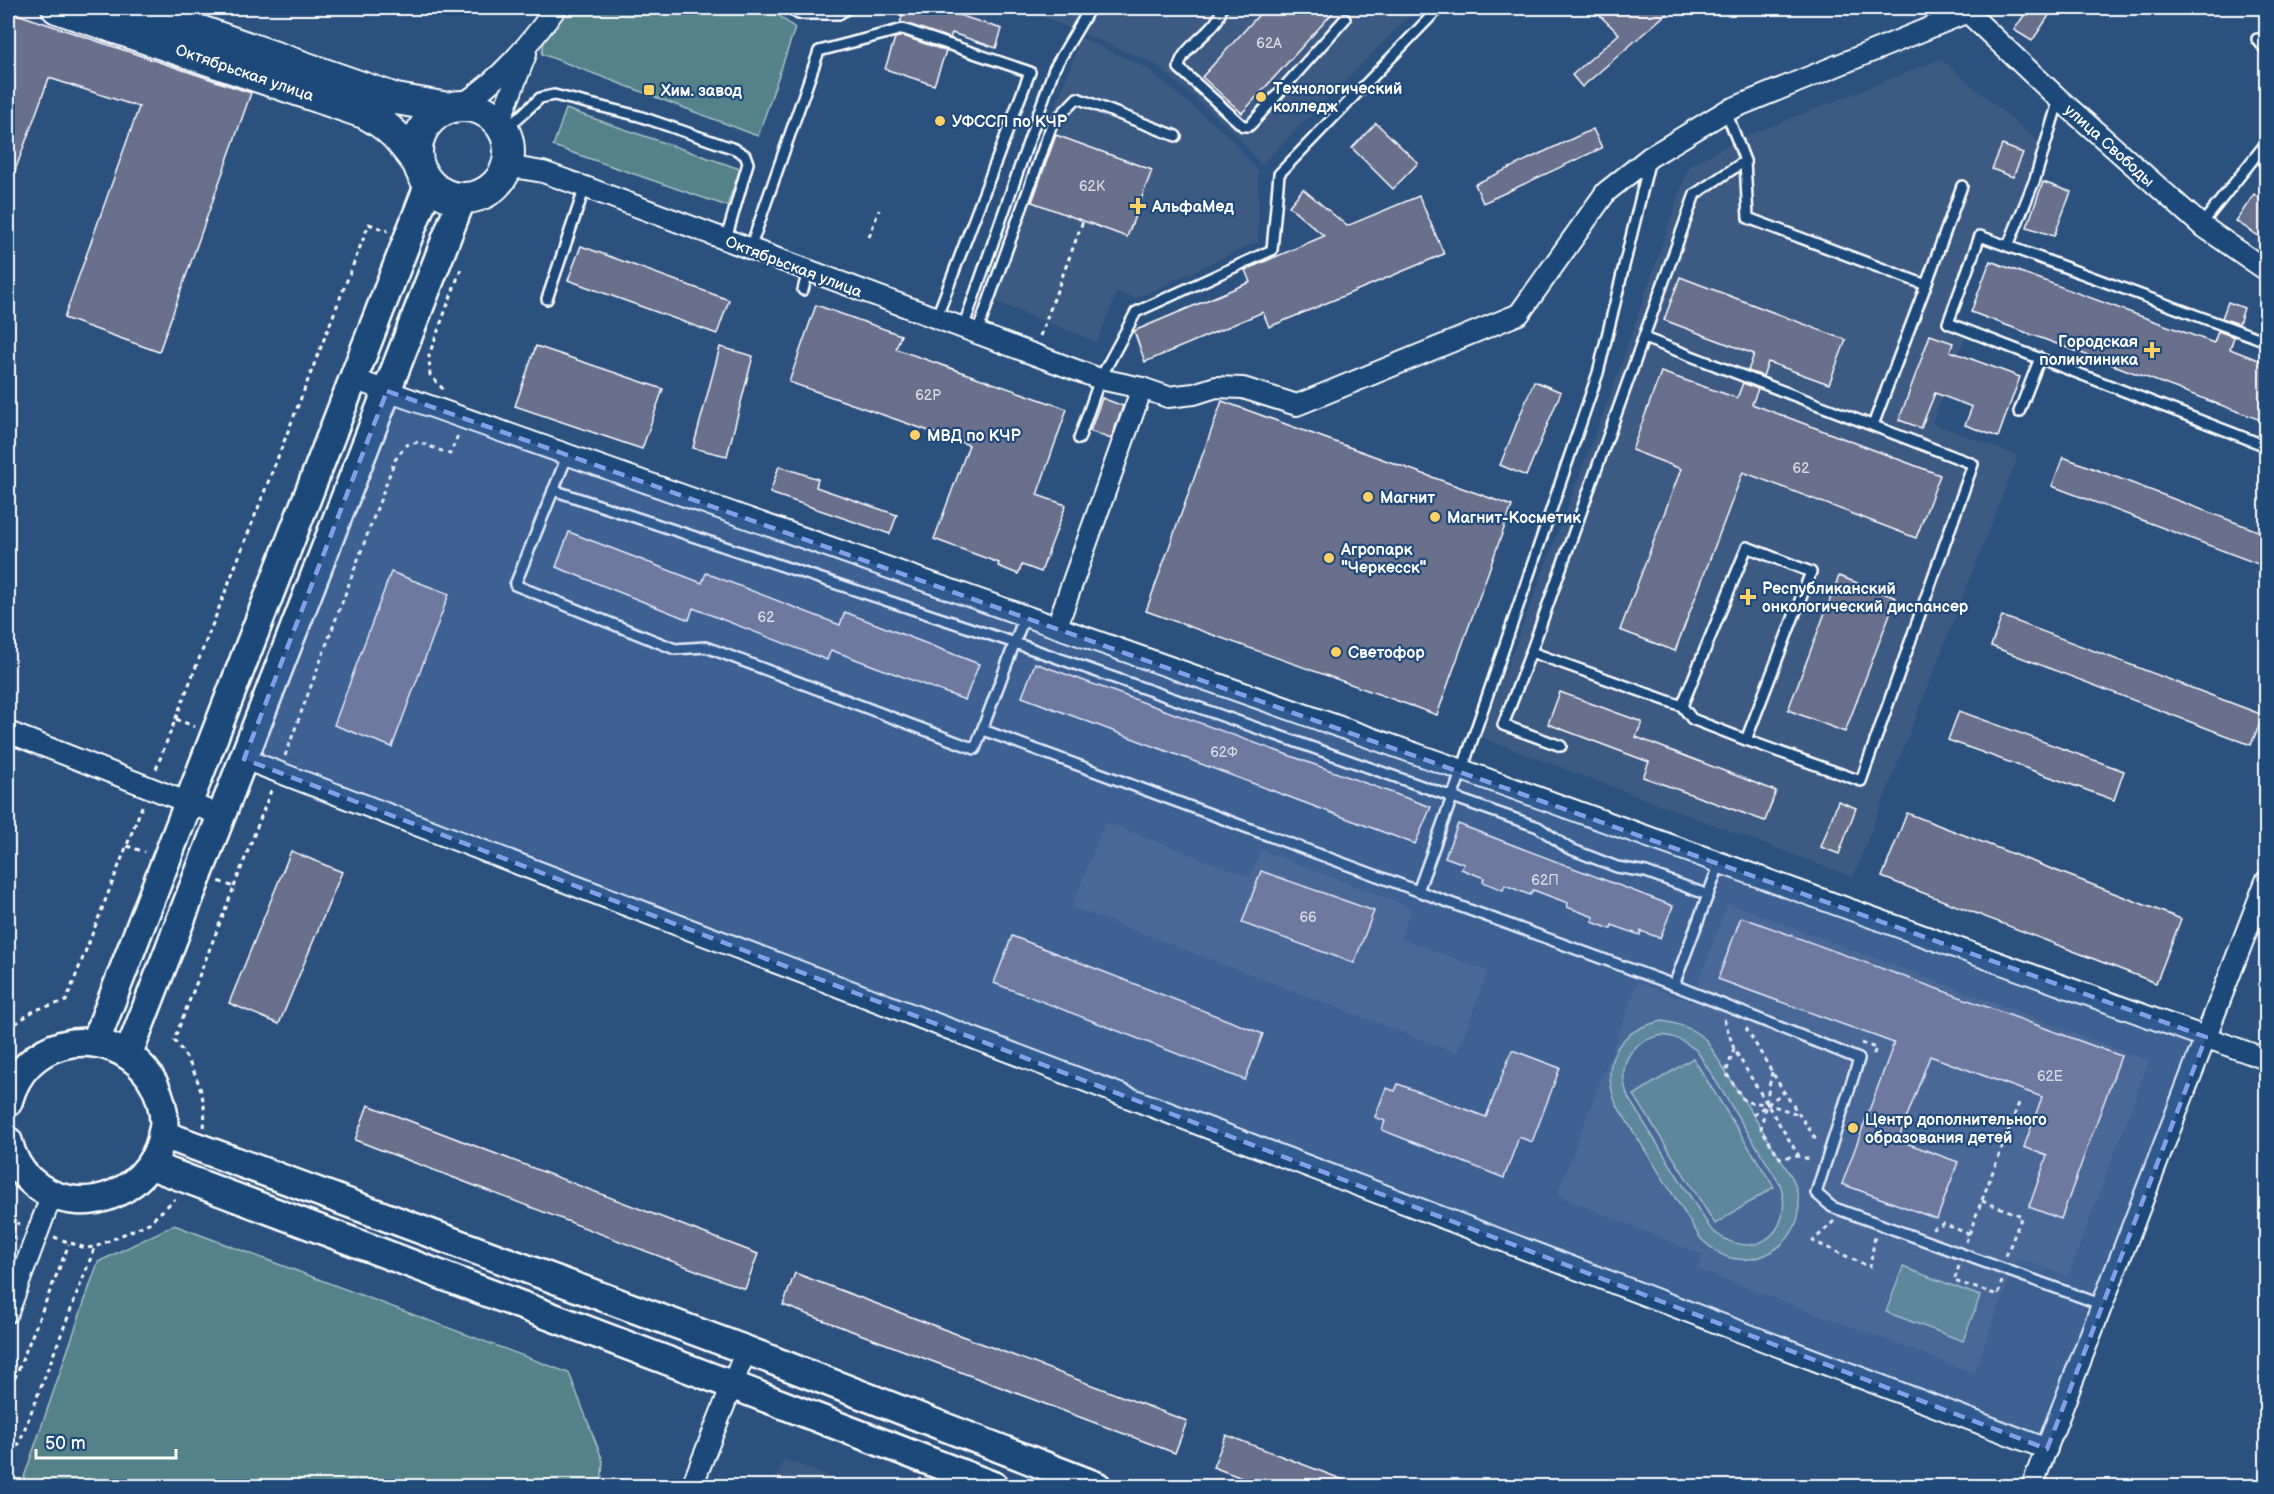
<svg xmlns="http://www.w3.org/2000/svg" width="2274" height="1494" font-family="'Balsamiq Sans',sans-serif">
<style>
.built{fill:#3e5a82}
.green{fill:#558189;stroke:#aac0c4;stroke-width:1.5;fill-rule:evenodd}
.building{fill:#676f8c;stroke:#fff;stroke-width:1.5}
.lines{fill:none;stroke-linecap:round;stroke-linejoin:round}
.lane-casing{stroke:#fff;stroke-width:14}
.street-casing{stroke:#fff;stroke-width:24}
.secondary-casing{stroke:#fff;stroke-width:32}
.primary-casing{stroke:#fff;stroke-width:34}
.path{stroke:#fff;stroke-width:3;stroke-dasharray:4.5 4.5;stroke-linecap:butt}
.lane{stroke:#1f4a7a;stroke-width:9}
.street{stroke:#1f4a7a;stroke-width:20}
.secondary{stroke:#1f4a7a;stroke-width:27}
.primary{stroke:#1f4a7a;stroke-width:30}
.marked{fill:#839eea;fill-opacity:0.2;stroke:#839eea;stroke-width:4.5;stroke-dasharray:12 8;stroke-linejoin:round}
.poi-dot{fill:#ffd166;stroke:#1f4a7a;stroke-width:2}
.labels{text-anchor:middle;stroke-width:4.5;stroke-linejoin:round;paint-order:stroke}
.number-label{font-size:14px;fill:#d9dbe2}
.street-label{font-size:16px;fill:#fff;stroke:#1f4a7a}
.poi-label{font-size:16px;font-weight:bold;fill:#fff;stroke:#1f4a7a;text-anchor:start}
</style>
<rect width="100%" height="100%" fill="#2d517e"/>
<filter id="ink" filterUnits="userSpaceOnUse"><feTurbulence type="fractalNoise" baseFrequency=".0167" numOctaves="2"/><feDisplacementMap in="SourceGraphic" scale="12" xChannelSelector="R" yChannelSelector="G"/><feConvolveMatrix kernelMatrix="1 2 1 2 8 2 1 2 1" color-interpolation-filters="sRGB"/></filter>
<g filter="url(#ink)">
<!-- built -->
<g class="built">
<polygon points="1022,8 1417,8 1261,165 1233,131 1154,63"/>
<polygon points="1081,38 1146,68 1228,136 1258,171 1258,241 1137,298 1117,292 1097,342 984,297"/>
<polygon points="1941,59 2040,143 2006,238 1977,228 1940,328 1965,338 1932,423 2018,456 1853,877 1480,737 1613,388 1689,166 1737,140"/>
<polygon points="1105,822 1250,877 1261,850 1412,908 1400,938 1488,971 1457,1053 1072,907"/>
<polygon points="1728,903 2149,1061 2068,1276 2017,1258 1974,1373 1697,1269 1703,1255 1557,1195 1638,982 1691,1002"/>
<polygon points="784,1459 854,1486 773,1486"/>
</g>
<!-- green -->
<g class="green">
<polygon points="566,8 769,8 795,28 758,136 542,54 544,41"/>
<polygon points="566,109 740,169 727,206 553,146"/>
<path d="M 1662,1021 C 1680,1024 1692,1028 1706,1040 L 1793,1179 C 1797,1190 1800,1200 1799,1211 C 1795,1245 1759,1267 1727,1257 C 1716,1253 1709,1246 1701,1239 L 1616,1104 C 1600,1062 1617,1030 1662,1021 ZM 1663,1035 C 1677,1037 1686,1042 1697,1051 L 1780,1184 C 1797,1235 1749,1266 1710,1228 L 1629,1099 C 1616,1067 1627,1042 1663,1035 Z"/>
<polygon points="1693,1058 1774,1187 1715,1224 1634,1095"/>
<polygon points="174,1225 569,1373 603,1461 601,1486 21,1486 98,1262"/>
<polygon points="1903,1267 1980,1296 1963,1341 1886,1312"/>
</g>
<!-- building -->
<g class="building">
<polygon points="905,8 937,8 1002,29 996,48 952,33 950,38 900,23"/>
<polygon points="1265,8 1337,8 1242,113 1202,77"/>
<polygon points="1592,8 1673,8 1582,87 1572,75 1619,34"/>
<polygon points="2029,8 2054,8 2032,41 2014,30"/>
<polygon points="8,11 251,93 159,352 64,318 139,107 49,78 9,187 8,187"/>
<polygon points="903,36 946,51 934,85 885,69 895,38"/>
<polygon points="1376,123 1418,163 1393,189 1352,148"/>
<polygon points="1593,129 1602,148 1483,203 1475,184"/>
<polygon points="1056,135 1152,170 1127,237 1032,202"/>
<polygon points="2002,145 2023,153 2013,177 1992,169"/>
<polygon points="2043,182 2071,192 2054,236 2027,227"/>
<polygon points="1303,189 1347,226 1419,196 1444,254 1269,327 1263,312 1145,362 1134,331 1250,282 1245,270 1324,236 1289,206"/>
<polygon points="2254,194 2266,203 2266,241 2236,221"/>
<polygon points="581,246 729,300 717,334 568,280"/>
<polygon points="1990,261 2214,343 2218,331 2234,337 2230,349 2266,363 2266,422 1971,312"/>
<polygon points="1680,277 1846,340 1829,384 1768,362 1763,376 1748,371 1754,354 1664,320"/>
<polygon points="2228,302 2244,308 2239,324 2222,318"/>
<polygon points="816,305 901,335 896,349 1067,409 1037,495 1066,505 1041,572 1022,565 1018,574 998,566 999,563 934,539 969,445 789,382"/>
<polygon points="1930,335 1953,343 1950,351 2020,377 1998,437 1965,425 1972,407 1935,393 1921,428 1899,420"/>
<polygon points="536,346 663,389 642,449 515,406"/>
<polygon points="720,347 753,356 727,456 693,448"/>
<polygon points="1661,372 1737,398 1743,383 1758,389 1752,404 1940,475 1916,538 1743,472 1675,651 1620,630 1681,469 1632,450"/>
<polygon points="1534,381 1561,392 1526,476 1500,465"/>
<polygon points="1102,398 1123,406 1111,439 1090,431"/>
<polygon points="1222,401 1512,506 1437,715 1146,611"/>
<polygon points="2063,457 2266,534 2266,567 2052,486"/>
<polygon points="779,466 818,479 816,487 897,515 890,534 770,493"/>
<polygon points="569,532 702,583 706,573 840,625 845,612 979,664 965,700 831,650 827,660 693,608 689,620 556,567"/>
<polygon points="391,572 449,594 392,747 334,725"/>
<polygon points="1839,576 1896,598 1845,732 1788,710"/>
<polygon points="2002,616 2263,715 2251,745 1991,646"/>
<polygon points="1035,663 1431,807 1415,844 1022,697"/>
<polygon points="1560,692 1642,722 1636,737 1776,791 1765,821 1643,777 1649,762 1548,724"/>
<polygon points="1959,711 2124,771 2114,800 1948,740"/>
<polygon points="1838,801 1856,808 1839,854 1821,847"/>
<polygon points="1907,813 2181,919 2156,983 1882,877"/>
<polygon points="1458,824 1673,906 1660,938 1641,931 1640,935 1612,925 1611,929 1592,922 1594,917 1567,907 1568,903 1533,890 1530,895 1505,885 1503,890 1483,882 1484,878 1461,869 1464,864 1445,857"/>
<polygon points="291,851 342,872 279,1024 229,1003"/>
<polygon points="1261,871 1374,911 1354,963 1242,923"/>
<polygon points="1741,917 2121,1056 2061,1219 2029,1207 2047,1156 2024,1147 2042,1097 1930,1056 1898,1140 1958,1162 1937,1219 1842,1184 1894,1043 1718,979"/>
<polygon points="1012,936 1263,1034 1245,1080 994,983"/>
<polygon points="1512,1050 1560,1068 1532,1142 1519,1137 1504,1178 1382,1130 1385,1121 1375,1117 1386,1088 1395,1091 1398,1084 1486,1117"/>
<polygon points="368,1105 758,1254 745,1289 355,1140"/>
<polygon points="795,1273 1187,1421 1175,1453 783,1305"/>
<polygon points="1226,1435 1357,1485 1357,1486 1263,1486 1213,1467"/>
</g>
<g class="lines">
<defs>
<g id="lane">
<polyline points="790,8 798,14 839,14 848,8"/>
<path d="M 1221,8 C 1221,30 1181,45 1179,68 L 1243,126 L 1249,126 L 1253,122 L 1345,19"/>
<polyline points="2257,39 2266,50"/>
<polyline points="504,131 540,98 554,95 639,116 735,149 745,155 748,163 726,239"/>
<polyline points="1745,161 1748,218 1926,285 1873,425"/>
<polyline points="2201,225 2266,143"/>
<polyline points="2008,246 2035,179 2059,99"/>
<polyline points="750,249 819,51 903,29 1030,72 936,319"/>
<polyline points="1926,285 1962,186"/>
<polyline points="803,290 808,271"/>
<polyline points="547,299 585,187"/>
<polyline points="963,328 1054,69 1090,8"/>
<polyline points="977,333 1052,124 1077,98 1176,136"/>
<polyline points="1644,338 1973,464 1861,781 1746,740"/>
<polyline points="2266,341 1980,236 1948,323 2266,446"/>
<polyline points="2019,412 2040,358"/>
<polyline points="1079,439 1100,379 1136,312 1272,250 1279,174 1439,8"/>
<polyline points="568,454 515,585 675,649 706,647 975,749 1025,615"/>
<polyline points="553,490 1015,643 1538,827 1568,848 1617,867 1646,872 1708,895"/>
<polyline points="1531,652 1503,725 1561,746"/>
<polyline points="1682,706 1747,547 1811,572 1746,740 1692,719 1682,706 1531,652 1695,194 1745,161 1726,111"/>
<polyline points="983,730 1418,891 1462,770 1598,373 1649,163"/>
<polyline points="1418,891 1674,985 1720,863"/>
<polyline points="1674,985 1859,1059 1816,1193 1832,1207 2103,1305"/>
</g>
<g id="street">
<polyline points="1963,8 2059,99 2201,225 2266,270"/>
<path d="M 461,105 C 501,79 528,46 556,8"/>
<polyline points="499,123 526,54"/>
<polyline points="507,166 543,172 585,187 1100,379 1142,388 1168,397 1194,394 1216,387 1243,388 1297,405 1519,314 1606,192 1650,157 1726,111 1968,12"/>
<polyline points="353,379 1462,770 2266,1059"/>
<polyline points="1057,626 1142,388"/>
<polyline points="8,732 222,816"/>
<polyline points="244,759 2047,1449"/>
<polyline points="8,1312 52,1194"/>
<polyline points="692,1486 746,1350"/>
<polyline points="2032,1486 2266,881"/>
</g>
<g id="secondary">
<polyline points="95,1043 429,184"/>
<polyline points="128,1055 462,198"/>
<path d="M 8,1102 C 12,1088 18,1074 30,1063 C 67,1028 131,1039 154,1084 C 160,1096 164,1110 164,1123 C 160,1190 80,1226 30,1180 C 18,1170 12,1156 8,1141"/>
<polyline points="162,1134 746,1350 1097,1486"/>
<polyline points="150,1165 732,1385 994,1486"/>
</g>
<g id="primary">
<path d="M 57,8 L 364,113 C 391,127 399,138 417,162"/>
<polyline points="134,8 396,99 448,108"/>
<circle cx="463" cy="152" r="46"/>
</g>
</defs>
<!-- lane casing -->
<use href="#lane" class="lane-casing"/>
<!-- street casing -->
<use href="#street" class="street-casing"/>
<!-- secondary casing -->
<use href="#secondary" class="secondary-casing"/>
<!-- primary casing -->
<use href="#primary" class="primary-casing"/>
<!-- path -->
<g class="path">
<polyline points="869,237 879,210"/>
<polyline points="1040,336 1083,221"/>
<polyline points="443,389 430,375 429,355 462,266"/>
<polyline points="176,719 195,727"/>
<polyline points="285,756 395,460 406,445 418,442 450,454 458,435"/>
<polyline points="156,769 369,224 388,231"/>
<polyline points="127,846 145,852"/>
<polyline points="234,887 272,788"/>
<polyline points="1724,1019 1734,1049 1767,1104 1799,1156 1812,1160"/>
<polyline points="1746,1028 1784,1092 1818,1142"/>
<polyline points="8,1029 35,1010 66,1001 143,804"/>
<polyline points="1861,1043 1876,1048 1873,1056"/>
<polyline points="1734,1049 1726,1073 1745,1102 1767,1104 1798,1114"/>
<polyline points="1772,1072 1761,1129 1780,1158 1799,1156"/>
<polyline points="1753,1115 1784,1092"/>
<path d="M 204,1127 C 208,1097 193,1063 174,1040 L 234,887 L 218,881"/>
<polyline points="1982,1201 2022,1216 2006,1256"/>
<polyline points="8,1220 20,1224"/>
<polyline points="1834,1221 1813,1241 1870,1267 1875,1236"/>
<polyline points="1932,1229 1944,1224 1969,1234"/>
<polyline points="54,1237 85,1248 95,1247 149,1223 175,1199"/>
<polyline points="13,1239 14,1222"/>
<polyline points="1966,1242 2019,1103"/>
<polyline points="1959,1266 1954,1281 1998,1295 2002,1281"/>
<polyline points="8,1395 69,1244"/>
<polyline points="8,1472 95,1247"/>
</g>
<!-- lane -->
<use href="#lane" class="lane"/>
<!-- street -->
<use href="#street" class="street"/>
<!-- secondary -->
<use href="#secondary" class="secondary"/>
<!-- primary -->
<use href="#primary" class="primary"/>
</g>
</g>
<!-- marked area -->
<path class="marked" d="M 387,391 L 2206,1037 L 2047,1449 L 244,759 Z"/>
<!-- markers -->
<g class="poi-dot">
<rect x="643" y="84" width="12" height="12" rx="3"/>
<circle cx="1261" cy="97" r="6"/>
<circle cx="940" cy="121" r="6"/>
<path d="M1135 197h6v6h6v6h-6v6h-6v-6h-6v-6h6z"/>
<path d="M2149 341h6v6h6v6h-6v6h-6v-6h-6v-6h6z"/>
<circle cx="915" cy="435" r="6"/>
<circle cx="1368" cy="497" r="6"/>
<circle cx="1435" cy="517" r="6"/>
<circle cx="1329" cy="558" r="6"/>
<path d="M1745 588h6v6h6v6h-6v6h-6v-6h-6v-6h6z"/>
<circle cx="1336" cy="652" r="6"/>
<circle cx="1853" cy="1128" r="6"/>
</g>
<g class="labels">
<!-- number labels -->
<g class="number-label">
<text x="1269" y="48">62А</text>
<text x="1092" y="191">62К</text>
<text x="928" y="400">62Р</text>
<text x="1801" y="473">62</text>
<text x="766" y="622">62</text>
<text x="1224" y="757">62Ф</text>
<text x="1545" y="885">62П</text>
<text x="1308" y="922">66</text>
<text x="2050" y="1081">62Е</text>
</g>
<!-- street labels -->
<g class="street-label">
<text transform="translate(245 72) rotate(19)" y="6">Октябрьская улица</text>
<text transform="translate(2110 145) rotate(42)" y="6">улица Свободы</text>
<text transform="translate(794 266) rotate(21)" y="6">Октябрьская улица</text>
</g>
<!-- poi labels -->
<g class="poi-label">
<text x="1273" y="94">Технологический<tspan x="1273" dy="18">колледж</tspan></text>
<text x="661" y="96">Хим. завод</text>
<text x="952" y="127">УФССП по КЧР</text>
<text x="1152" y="212">АльфаМед</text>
<text x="2138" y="347" text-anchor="end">Городская<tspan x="2138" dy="18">поликлиника</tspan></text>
<text x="927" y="441">МВД по КЧР</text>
<text x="1380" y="503">Магнит</text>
<text x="1447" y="523">Магнит-Косметик</text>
<text x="1341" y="555">Агропарк<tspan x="1341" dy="18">"Черкесск"</tspan></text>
<text x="1762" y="594">Республиканский<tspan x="1762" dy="18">онкологический диспансер</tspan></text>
<text x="1348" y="658">Светофор</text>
<text x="1865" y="1125">Центр дополнительного<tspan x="1865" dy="18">образования детей</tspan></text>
</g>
</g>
<!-- margin -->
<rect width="2274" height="1494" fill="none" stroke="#1f4a7a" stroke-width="30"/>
<rect x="15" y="15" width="2244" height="1464" fill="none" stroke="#fff" stroke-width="2" filter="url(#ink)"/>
<!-- scale -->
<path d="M36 1449v9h140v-9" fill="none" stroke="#ffffff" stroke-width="3"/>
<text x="45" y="1449" font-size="18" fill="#ffffff" stroke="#1f4a7a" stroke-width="4.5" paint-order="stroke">50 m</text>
</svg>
